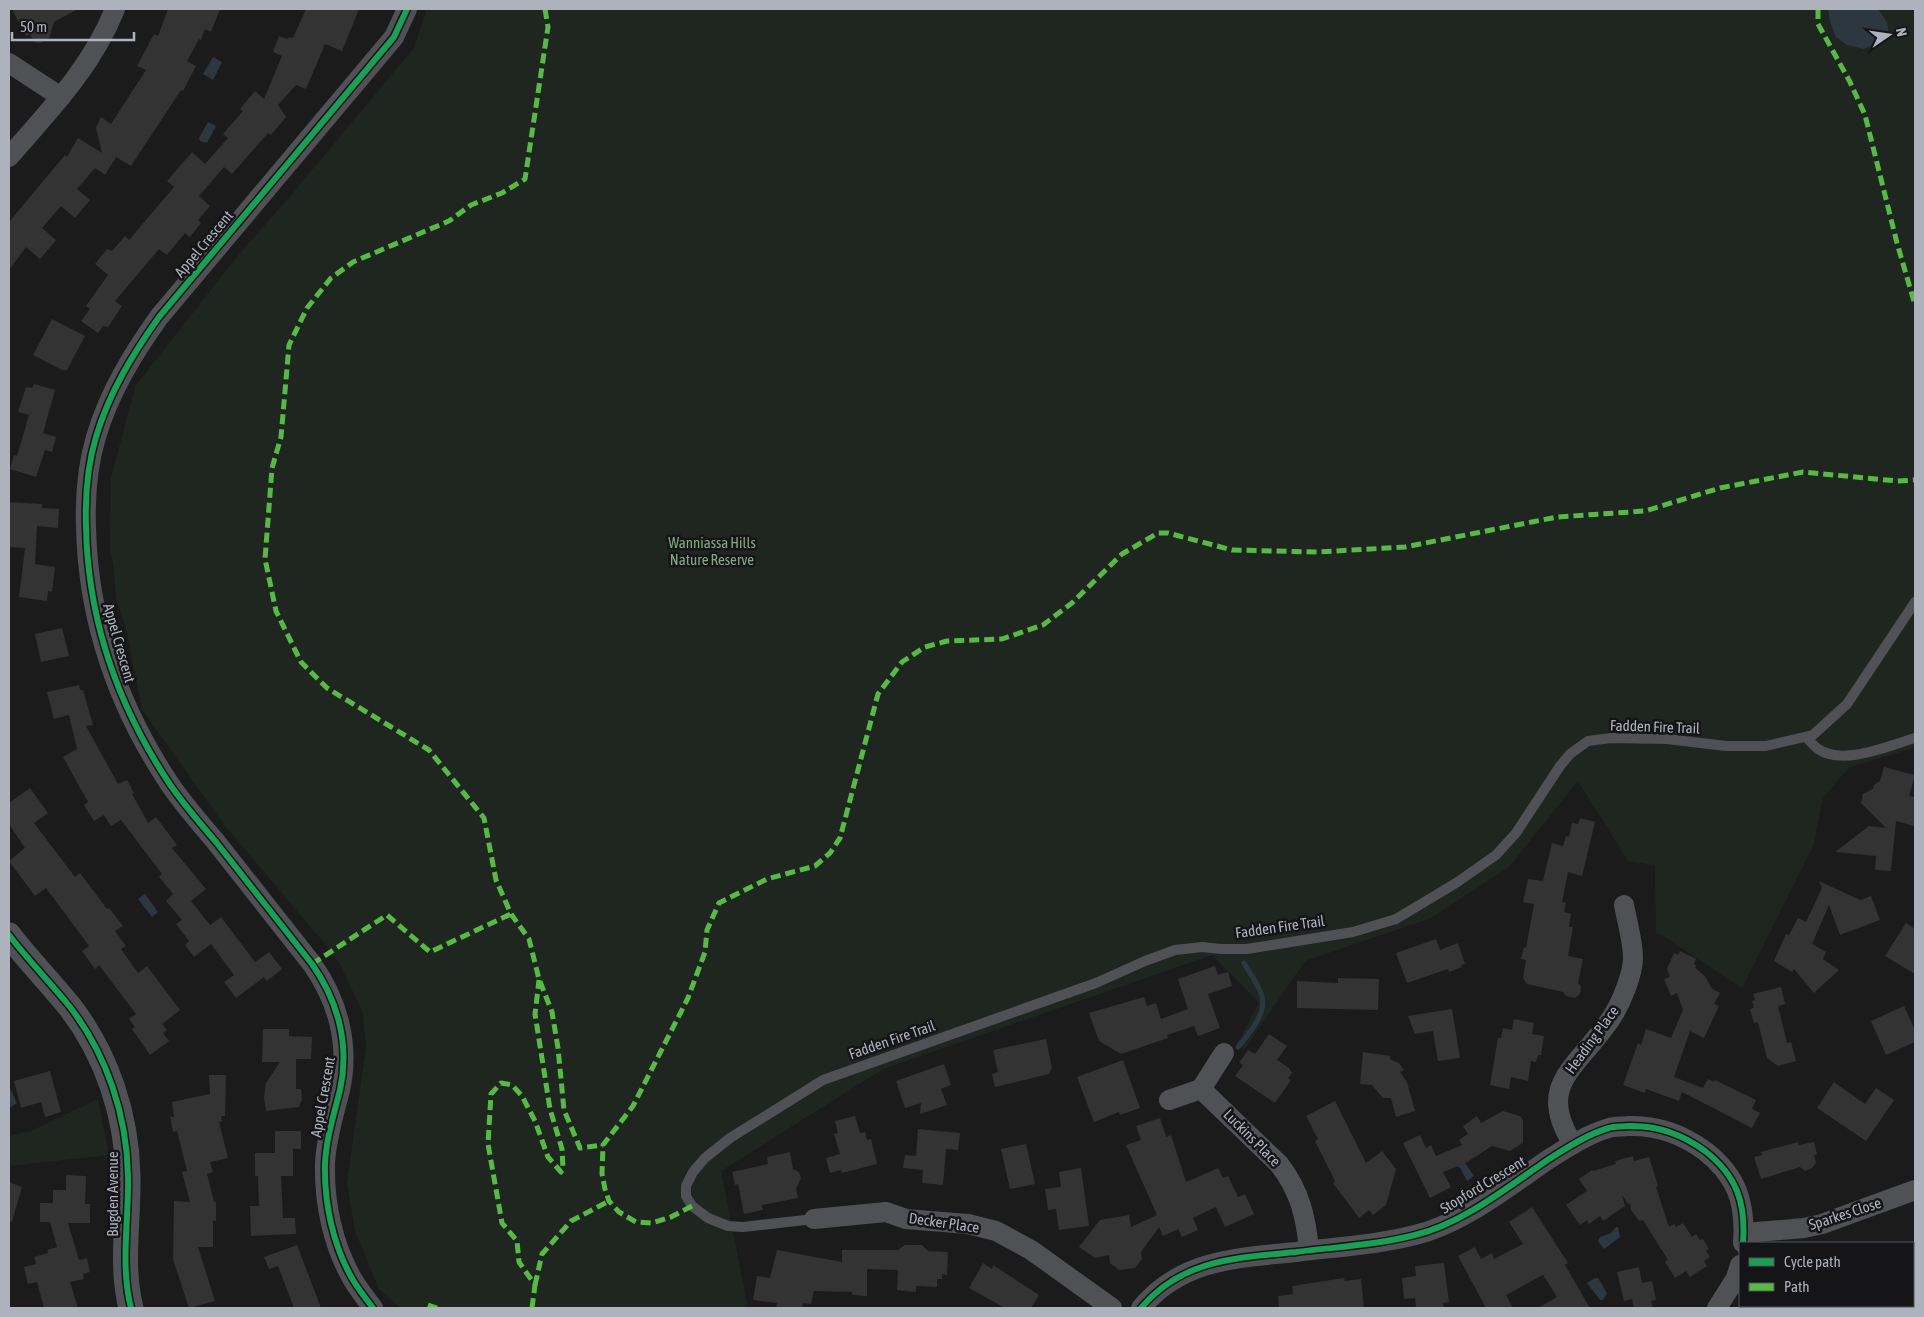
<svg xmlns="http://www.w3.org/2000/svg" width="1924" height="1317" font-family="'Asap Condensed',sans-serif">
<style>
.green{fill:#1f2620}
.water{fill:#2d373f}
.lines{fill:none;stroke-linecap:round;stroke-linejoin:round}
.stream{stroke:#2d373f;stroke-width:5}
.building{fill:#333334}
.service{stroke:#4f5155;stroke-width:10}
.minor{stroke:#4f5155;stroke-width:20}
.tertiary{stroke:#4f5155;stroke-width:25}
.quiet{stroke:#58b947;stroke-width:5;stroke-dasharray:10 5;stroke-linecap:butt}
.cycleway-casing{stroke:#151518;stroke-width:9}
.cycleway{stroke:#1a9f57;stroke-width:6}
.labels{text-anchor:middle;stroke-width:5;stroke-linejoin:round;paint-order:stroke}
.street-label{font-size:15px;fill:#adb2bd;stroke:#151518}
.park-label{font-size:15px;fill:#83a884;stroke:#151518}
</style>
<rect width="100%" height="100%" fill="#1b1b1c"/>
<!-- green -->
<g class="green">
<polygon points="427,9 1915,9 1915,748 1849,767 1823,798 1813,846 1742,988 1660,934 1656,933 1655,865 1628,861 1578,781 1509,867 1431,918 1305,961 1244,1050 1237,1044 1259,1003 1212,955 883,1069 721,1171 748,1308 400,1308 379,1289 355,1231 347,1183 366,1048 363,1013 341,966 326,945 225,826 142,710 126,628 116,599 114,569 110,548 111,477 136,385 240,253 286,201 414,48"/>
<polygon points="98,1099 109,1155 9,1166 9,1136 31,1131"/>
</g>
<!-- water -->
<g class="water">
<path d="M 1828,9 L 1878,9 C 1885,20 1892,25 1886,39 L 1864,49 L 1847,45 L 1836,37 L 1830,22 Z"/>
<polygon points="213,57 222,62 213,80 203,74"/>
<polygon points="208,122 216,126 207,143 200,141 199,138"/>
<polygon points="145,894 158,912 152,917 138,899"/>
<polygon points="9,1086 17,1103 11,1107 9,1107"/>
<polygon points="1463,1160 1474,1176 1467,1181 1460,1168 1456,1165"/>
<polygon points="1616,1227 1618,1227 1620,1237 1604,1249 1598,1241 1600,1237 1611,1233"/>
<polygon points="1595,1278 1598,1278 1607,1293 1603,1300 1600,1300 1587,1283"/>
</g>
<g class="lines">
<!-- stream -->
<path class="stream" d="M 1238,1047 C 1250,1032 1270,1011 1260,991 C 1256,981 1249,972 1244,963"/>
</g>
<!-- building -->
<g class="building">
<polygon points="12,9 78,9 54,22 49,38 40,43 34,42 30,34 26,36"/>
<polygon points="168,9 220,9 211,32 205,29 201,40 199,39 187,61 196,66 183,91 181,90 131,166 116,157 105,175 95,168 77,189 90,200 75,218 61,206 42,228 56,240 40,259 26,247 9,270 9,222 65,155 67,157 78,138 102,153 96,128 101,117 111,124 146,70 137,66 154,34 158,36"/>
<polygon points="306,9 359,9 342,51 325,44 306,89 296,85 278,105 286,117 271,135 268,133 232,174 224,167 199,196 210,206 198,220 201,223 190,237 185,233 167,255 159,249 115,301 122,306 108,327 103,326 98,333 81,321 90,309 86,306 108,275 95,264 107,249 112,251 125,236 129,240 174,187 167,181 192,152 205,164 228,138 223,134 243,111 240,109 255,91 264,99 282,56 273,52 279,36 288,39 289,37 293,38"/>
<polygon points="52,319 85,336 67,370 62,370 33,355"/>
<polygon points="34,384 55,390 43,433 56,437 52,452 45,450 36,477 10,469 14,455 17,456 29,415 18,412 26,387 32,388"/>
<polygon points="9,502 42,504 42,508 59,509 58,528 37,526 35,564 55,567 52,592 48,591 47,601 19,597 25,548 9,547"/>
<polygon points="62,628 69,656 41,662 35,634"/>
<polygon points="79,685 80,690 83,690 93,725 86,726 118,784 127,780 134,793 132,794 148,823 156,817 177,845 172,848 206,889 191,901 210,925 221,917 255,962 269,952 282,969 267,981 264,977 236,998 224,982 234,975 211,944 194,957 185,945 189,941 176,924 182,920 166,901 173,894 159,877 162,874 121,820 111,826 104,815 94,821 84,805 88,802 63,757 77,749 69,715 54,719 47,692"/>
<polygon points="1884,767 1915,775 1909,796 1915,797 1914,826 1896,821 1891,871 1875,870 1876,856 1835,852 1869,826 1886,828 1861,803 1863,794 1873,789 1874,785 1880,781"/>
<polygon points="30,788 48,813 34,823 75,877 80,873 107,909 109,908 123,926 115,931 126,946 121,949 138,973 147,966 180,1010 162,1024 167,1030 163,1033 169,1041 150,1055 132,1029 135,1027 129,1019 136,1014 99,965 95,969 82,951 89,946 78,931 46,888 35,896 9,861 25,848 9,824 9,803"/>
<polygon points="1580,818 1595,822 1582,876 1568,872 1562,902 1566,903 1564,912 1571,914 1569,927 1573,927 1568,956 1583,959 1578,983 1581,986 1580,994 1575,998 1566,996 1563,992 1527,984 1523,978 1526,960 1521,959 1524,947 1526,948 1534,904 1523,902 1528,879 1543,881 1552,843 1563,846 1566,836 1569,837 1572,823 1578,824"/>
<polygon points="1819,881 1860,900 1871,896 1880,920 1840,935 1829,905 1812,944 1826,952 1823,959 1839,970 1814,993 1794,969 1792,972 1774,961 1786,934 1789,935 1798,918 1806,922 1822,888"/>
<polygon points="1906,923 1915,929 1915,974 1885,956"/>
<polygon points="1436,939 1440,950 1458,943 1465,964 1461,965 1462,967 1449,972 1448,969 1407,983 1396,953"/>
<polygon points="1680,951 1696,959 1694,964 1696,966 1695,968 1705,976 1712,989 1720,993 1714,1004 1719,1006 1704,1038 1690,1031 1674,1077 1703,1088 1708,1079 1714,1082 1715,1080 1756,1100 1752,1109 1760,1113 1752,1128 1682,1092 1679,1101 1646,1089 1645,1093 1623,1085 1638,1043 1641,1045 1646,1029 1671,1038 1683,1010 1677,993 1671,996 1664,979 1670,977 1667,969 1674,953 1678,955"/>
<polygon points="1215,966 1218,975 1228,972 1232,986 1208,994 1220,1028 1198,1036 1194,1026 1167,1035 1168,1038 1121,1054 1099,1041 1089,1013 1144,997 1147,1006 1156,1003 1161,1019 1188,1009 1178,979"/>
<polygon points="1338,978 1379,979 1378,1010 1297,1008 1297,981 1338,983"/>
<polygon points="1781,987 1785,1004 1778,1006 1787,1043 1791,1042 1796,1061 1778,1066 1767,1058 1758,1022 1754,1023 1750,1009 1754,1008 1752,1001 1755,1000 1753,994"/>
<polygon points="1904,1006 1915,1030 1915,1042 1886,1055 1871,1021"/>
<polygon points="1452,1009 1460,1058 1438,1061 1433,1031 1415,1034 1408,1016"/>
<polygon points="1514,1019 1534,1023 1532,1034 1544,1036 1541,1055 1538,1055 1536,1062 1531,1061 1528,1081 1511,1077 1509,1089 1490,1085 1498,1038 1501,1038 1503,1028 1512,1030"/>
<polygon points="263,1029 289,1029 289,1036 312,1037 311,1059 296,1059 296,1089 301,1089 302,1099 299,1107 266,1111 264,1098 266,1083 280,1062 262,1062"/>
<polygon points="1269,1034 1287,1046 1277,1060 1289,1068 1292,1073 1288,1078 1291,1080 1275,1103 1235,1076 1243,1065 1239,1063 1248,1050 1255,1054"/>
<polygon points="1046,1039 1052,1068 1049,1074 995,1087 992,1074 998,1072 993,1050"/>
<polygon points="1363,1052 1390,1056 1390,1059 1399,1063 1404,1070 1400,1072 1407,1082 1415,1111 1396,1117 1391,1098 1383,1098 1372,1085 1360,1084"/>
<polygon points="1123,1060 1140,1108 1120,1115 1119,1112 1094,1122 1077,1077"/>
<polygon points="944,1064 951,1085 941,1089 947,1105 920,1114 921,1103 905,1108 896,1081"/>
<polygon points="50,1071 61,1112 45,1117 41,1102 21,1108 14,1081"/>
<polygon points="209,1075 226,1075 225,1116 221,1116 222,1121 219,1122 228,1158 210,1162 213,1172 207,1174 214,1202 216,1202 216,1221 213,1221 213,1247 198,1247 215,1301 189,1308 173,1259 174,1201 190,1202 182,1172 187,1171 177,1131 173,1132 170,1117 174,1117 172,1102 210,1094"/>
<polygon points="1834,1082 1865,1104 1876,1088 1894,1100 1866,1141 1817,1108"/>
<polygon points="1335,1101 1366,1163 1382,1151 1396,1169 1386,1205 1373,1215 1369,1210 1359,1218 1333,1183 1335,1181 1315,1141 1318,1139 1306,1116"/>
<polygon points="1503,1111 1520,1116 1523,1120 1523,1143 1510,1151 1492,1146 1464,1164 1443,1172 1451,1187 1430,1198 1403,1143 1420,1135 1426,1148 1431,1145 1436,1156 1462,1145 1459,1140 1468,1134 1463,1126 1477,1116 1481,1123"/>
<polygon points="855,1116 860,1133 865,1132 867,1140 871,1139 877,1164 842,1173 841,1170 830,1173 826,1158 840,1154 834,1134 838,1133 835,1121"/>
<polygon points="1160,1118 1166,1137 1171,1135 1186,1182 1218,1168 1223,1178 1228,1176 1238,1197 1245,1194 1254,1214 1225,1227 1216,1207 1193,1218 1198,1230 1182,1237 1178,1229 1163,1236 1159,1227 1141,1252 1142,1259 1135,1268 1119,1270 1110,1263 1109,1255 1095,1258 1079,1247 1100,1220 1129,1215 1131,1227 1157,1215 1126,1145 1141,1140 1136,1126"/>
<polygon points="918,1129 960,1133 958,1150 946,1149 943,1185 922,1183 923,1170 903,1168 905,1155 916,1156"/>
<polygon points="275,1131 301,1131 301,1149 293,1149 293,1176 281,1176 283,1218 295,1218 296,1234 251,1236 250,1206 259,1206 258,1176 255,1176 255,1153 275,1153"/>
<polygon points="1798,1142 1799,1145 1814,1142 1817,1154 1814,1155 1816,1163 1812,1168 1805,1171 1800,1167 1761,1179 1754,1157 1762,1155 1761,1152"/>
<polygon points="1026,1144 1035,1184 1010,1189 1001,1149"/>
<polygon points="790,1152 793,1169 799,1172 801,1178 796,1189 798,1198 762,1205 763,1210 744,1214 738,1184 735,1185 732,1172 768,1164 767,1157"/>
<polygon points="1633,1156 1634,1161 1649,1157 1658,1186 1656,1187 1669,1227 1674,1224 1676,1227 1683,1223 1692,1237 1696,1234 1700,1240 1703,1239 1709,1249 1706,1251 1710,1257 1704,1261 1707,1266 1690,1277 1686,1271 1675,1278 1665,1262 1668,1260 1643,1220 1639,1221 1631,1210 1630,1203 1628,1204 1622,1195 1625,1206 1603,1221 1600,1216 1589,1224 1587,1220 1580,1225 1566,1205 1587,1191 1579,1179 1592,1170 1593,1171 1616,1164 1615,1161"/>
<polygon points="1081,1168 1089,1226 1059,1230 1056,1209 1048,1210 1045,1189 1061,1187 1059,1172"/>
<polygon points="66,1175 86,1176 85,1204 90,1204 90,1223 68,1223 79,1260 87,1258 90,1272 83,1274 84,1279 70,1282 78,1308 44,1308 37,1282 28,1284 24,1267 36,1264 34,1257 48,1253 47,1250 57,1247 50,1222 40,1222 40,1203 53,1203 53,1190 66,1190"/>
<polygon points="9,1182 22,1187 12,1222 9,1221"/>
<polygon points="1532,1207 1568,1263 1565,1265 1590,1308 1538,1308 1557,1297 1543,1275 1506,1295 1513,1308 1486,1308 1458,1256 1475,1247 1481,1259 1492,1253 1494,1259 1523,1244 1509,1222"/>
<polygon points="297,1245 321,1308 294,1308 278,1266 269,1269 264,1257"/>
<polygon points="905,1245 922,1245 928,1251 948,1252 947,1275 942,1274 942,1279 937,1279 937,1287 916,1286 916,1292 897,1290 898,1270 867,1269 867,1296 852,1295 852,1292 814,1291 811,1304 803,1303 802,1308 776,1308 777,1303 753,1300 757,1276 770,1278 777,1250 842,1262 842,1250 898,1250"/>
<polygon points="983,1263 992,1269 993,1265 1039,1295 1031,1308 1005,1308 969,1288"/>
<polygon points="1444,1263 1449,1302 1443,1303 1444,1308 1416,1308 1415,1298 1404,1299 1402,1278 1416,1276 1415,1266"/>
<polygon points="1639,1267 1642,1283 1652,1281 1656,1300 1651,1301 1653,1308 1634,1308 1632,1299 1624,1301 1617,1272"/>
<polygon points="1344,1278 1345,1281 1361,1279 1364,1308 1279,1308 1278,1296 1293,1294 1292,1286"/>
</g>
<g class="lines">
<!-- service -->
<g class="service">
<path d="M 1807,738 C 1810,741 1814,746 1818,749 C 1843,766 1888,746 1915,738"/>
<polyline points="814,1219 743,1227 728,1226 708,1218 692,1206 686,1196 686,1186 693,1172 705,1158 730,1138 823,1080 1096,983 1145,961 1175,950 1202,947 1221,949 1247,949 1353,932 1396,919 1456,883 1496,855 1516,833 1560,766 1570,754 1588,741 1611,738 1667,739 1726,746 1766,746 1813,735 1847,704 1915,602"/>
</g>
<!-- minor -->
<g class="minor">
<polyline points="9,63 61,97"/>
<path d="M 9,157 C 49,111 92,67 115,9"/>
<polyline points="1201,1089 1224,1053"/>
<path d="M 1169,1100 L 1201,1089 L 1279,1164 C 1300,1191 1306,1217 1309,1250"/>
<path d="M 1573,1144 C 1537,1088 1573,1070 1604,1028 C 1613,1017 1621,1002 1626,988 C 1629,980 1633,967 1633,958 C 1633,942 1627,921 1624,905"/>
<polyline points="814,1219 886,1212 906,1219 968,1224 996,1231 1031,1250 1112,1308"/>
<polyline points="1744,1233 1804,1228 1822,1224 1915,1190"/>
<path d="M 373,1308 C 366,1299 359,1290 353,1280 C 333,1246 324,1203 325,1164 C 326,1139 334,1114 340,1090 C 350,1045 338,1001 312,964 C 280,923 248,883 216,842 C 200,823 183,804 169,783 C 118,706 88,620 86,527 C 85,497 87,467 96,437 C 109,393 132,355 159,317 L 394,37 L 407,9"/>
<path d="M 1141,1308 C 1182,1259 1237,1258 1296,1252 C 1336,1247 1376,1245 1415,1235 C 1462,1224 1509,1186 1549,1159 C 1568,1147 1588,1134 1609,1128 C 1615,1126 1622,1127 1628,1126 C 1656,1125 1682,1134 1705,1151 C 1737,1176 1746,1203 1743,1243"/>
<polyline points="1717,1308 1736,1278 1740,1265"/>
</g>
<!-- tertiary -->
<path class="tertiary" d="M 9,935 C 28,960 50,982 70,1007 C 107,1055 127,1116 128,1176 C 129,1220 120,1265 131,1308"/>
<!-- quiet -->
<g class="quiet">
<polyline points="545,9 548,27 525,179 502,193 471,205 449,221 353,262 331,278 307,308 289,345 281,437 272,468 265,559 276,611 301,662 327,688 429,750 484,818 496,880 511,914 529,939 539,979 552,1012 558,1048 564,1110 580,1148 603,1145"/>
<polyline points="1818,9 1818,24 1850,82 1865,115 1897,243 1915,305"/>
<polyline points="312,964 387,915 430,952 511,914"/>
<polyline points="692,1206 671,1217 652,1223 636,1222 619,1212 609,1201 605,1189 602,1174 603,1145 633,1106 688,998 705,952 707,930 719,903 767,879 815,866 830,853 840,838 878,694 902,662 925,647 947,641 1002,639 1043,625 1072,603 1122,554 1158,533 1168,533 1232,550 1317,552 1405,547 1557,517 1645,511 1720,488 1803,472 1897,481 1915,480"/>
<polyline points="535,1285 542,1254 571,1221 609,1201"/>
<polyline points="428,1305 437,1308"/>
<polyline points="532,1308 535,1285 519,1262 517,1241 502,1223 488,1144 491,1094 501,1083 512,1085 522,1096 535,1121 548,1157 561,1172 563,1168 562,1149 550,1109 535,1014 539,980"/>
</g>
<defs>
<g id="cycleway">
<path d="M 9,935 C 28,960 50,982 70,1007 C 107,1055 127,1116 128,1176 C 129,1220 120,1265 131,1308"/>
<path d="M 373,1308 C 366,1299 359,1290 353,1280 C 333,1246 324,1203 325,1164 C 326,1139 334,1114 340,1090 C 350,1045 338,1001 312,964 C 280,923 248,883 216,842 C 200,823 183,804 169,783 C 118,706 88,620 86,527 C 85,497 87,467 96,437 C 109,393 132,355 159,317 L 394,37 L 407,9"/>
<path d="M 1141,1308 C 1182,1259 1237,1258 1296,1252 C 1336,1247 1376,1245 1415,1235 C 1462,1224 1509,1186 1549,1159 C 1568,1147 1588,1134 1609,1128 C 1615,1126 1622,1127 1628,1126 C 1656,1125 1682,1134 1705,1151 C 1737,1176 1746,1203 1743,1243"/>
</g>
</defs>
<!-- cycleway casing -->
<use href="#cycleway" class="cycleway-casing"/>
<!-- cycleway -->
<use href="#cycleway" class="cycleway"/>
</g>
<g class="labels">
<!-- street labels -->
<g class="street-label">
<text transform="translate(204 244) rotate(-50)" y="5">Appel Crescent</text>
<text transform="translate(119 643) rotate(74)" y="5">Appel Crescent</text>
<text transform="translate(1655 727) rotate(2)" y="5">Fadden Fire Trail</text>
<text transform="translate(1280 927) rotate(-8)" y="5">Fadden Fire Trail</text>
<text transform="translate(892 1040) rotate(-19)" y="5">Fadden Fire Trail</text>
<text transform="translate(1592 1040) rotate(-54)" y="5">Heading Place</text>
<text transform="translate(323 1097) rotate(-80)" y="5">Appel Crescent</text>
<text transform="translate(1252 1138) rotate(45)" y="5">Luckins Place</text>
<text transform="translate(1483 1185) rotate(-31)" y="5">Stopford Crescent</text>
<text transform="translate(113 1194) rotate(-90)" y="5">Bugden Avenue</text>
<text transform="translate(1845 1214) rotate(-18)" y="5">Sparkes Close</text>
<text transform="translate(944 1223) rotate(8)" y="5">Decker Place</text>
</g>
<!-- park labels -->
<g class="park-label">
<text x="712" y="548">Wanniassa Hills<tspan x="712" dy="17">Nature Reserve</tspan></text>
</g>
</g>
<!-- border -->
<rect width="1924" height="1317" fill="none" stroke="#adb2bd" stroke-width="20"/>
<!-- legend -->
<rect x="1739" y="1242" width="175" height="65" fill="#151518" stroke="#52545a"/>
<rect x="1749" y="1258" width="25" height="8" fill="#1a9f57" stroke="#52545a"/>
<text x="1784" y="1267" font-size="15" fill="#adb2bd">Cycle path</text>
<rect x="1749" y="1283" width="25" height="8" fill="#58b947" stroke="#52545a"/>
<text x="1784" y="1292" font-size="15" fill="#adb2bd">Path</text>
<!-- north arrow -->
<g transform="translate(1889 35) rotate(77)" stroke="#151518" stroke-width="4" paint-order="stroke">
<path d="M0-4L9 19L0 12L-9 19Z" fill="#adb2bd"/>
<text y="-8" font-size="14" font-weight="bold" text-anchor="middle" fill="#adb2bd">N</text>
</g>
<!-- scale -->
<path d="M12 32v8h122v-8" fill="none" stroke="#adb2bd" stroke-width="2.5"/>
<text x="20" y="32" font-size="15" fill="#adb2bd" stroke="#151518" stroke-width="4" paint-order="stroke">50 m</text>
</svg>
